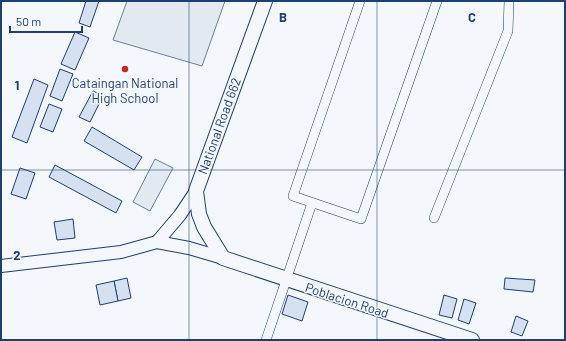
<svg xmlns="http://www.w3.org/2000/svg" width="566" height="341" font-family="Barlow,sans-serif">
<style>
.green{fill:#e3e9f0;stroke:#687fa3}
.building{fill:#d5e0f0;stroke:#1d3f73}
.lines{fill:none;stroke-linecap:round;stroke-linejoin:round}
.minor-casing{stroke:#1d3f73;stroke-width:10}
.secondary-casing{stroke:#1d3f73;stroke-width:14}
.primary-casing{stroke:#1d3f73;stroke-width:16}
.minor{stroke:#f4f7fb;stroke-width:9}
.secondary{stroke:#f4f7fb;stroke-width:12}
.primary{stroke:#f4f7fb;stroke-width:14}
.grid{fill:none;stroke:#1d3f73;stroke-width:1;stroke-opacity:0.55}
.poi-dot{fill:#c62828;stroke:#f4f7fb;stroke-width:1.5}
.labels{text-anchor:middle;stroke-width:3;stroke-linejoin:round;paint-order:stroke}
.poi-label{font-size:13px;fill:#1d3f73;stroke:#f4f7fb}
.street-label{font-size:13px;fill:#1d3f73;stroke:#f4f7fb}
.grid-label{font-size:13px;text-anchor:middle;font-weight:bold;fill:#1d3f73;stroke:#f4f7fb;stroke-width:3;stroke-linejoin:round;paint-order:stroke}
</style>
<rect width="100%" height="100%" fill="#f4f7fb"/>
<!-- green -->
<g class="green">
<polygon points="127,1 225,1 202,66 113,40"/>
<polygon points="155,159 173,168 150,211 133,202"/>
</g>
<!-- building -->
<g class="building">
<polygon points="86,1 99,1 90,27 79,23"/>
<polygon points="75,32 89,38 75,70 61,64"/>
<polygon points="60,69 73,74 62,101 50,96"/>
<polygon points="34,79 48,85 27,143 12,137"/>
<polygon points="93,91 103,96 90,122 79,117"/>
<polygon points="49,104 62,109 53,132 40,127"/>
<polygon points="92,127 142,157 134,170 84,141"/>
<polygon points="55,165 122,201 116,213 49,177"/>
<polygon points="20,168 35,173 26,199 11,194"/>
<polygon points="73,219 75,238 57,240 54,222"/>
<polygon points="127,278 131,298 118,301 114,281"/>
<polygon points="505,278 535,280 533,292 504,289"/>
<polygon points="114,281 118,301 100,305 96,285"/>
<polygon points="288,295 308,302 302,321 282,314"/>
<polygon points="444,295 457,299 452,318 439,315"/>
<polygon points="464,299 476,303 469,324 458,320"/>
<polygon points="516,316 528,321 522,336 511,332"/>
</g>
<g class="lines">
<defs>
<g id="minor">
<polyline points="360,1 293,196 361,219 437,1"/>
<polyline points="434,218 508,31 509,1"/>
<polyline points="266,340 312,203"/>
</g>
<g id="secondary">
<polyline points="157,242 180,215 196,191"/>
<polyline points="1,266 121,252 157,242 189,248 223,258"/>
</g>
<polyline id="primary" points="265,1 196,191 199,214 204,227 223,258 472,340"/>
</defs>
<!-- minor casing -->
<use href="#minor" class="minor-casing"/>
<!-- secondary casing -->
<use href="#secondary" class="secondary-casing"/>
<!-- primary casing -->
<use href="#primary" class="primary-casing"/>
<!-- minor -->
<use href="#minor" class="minor"/>
<!-- secondary -->
<use href="#secondary" class="secondary"/>
<!-- primary -->
<use href="#primary" class="primary"/>
</g>
<!-- grid -->
<path class="grid" d="M 189,1 L 189,340M 377,1 L 377,340M 1,170 L 565,170"/>
<!-- markers -->
<circle class="poi-dot" cx="125" cy="69" r="4"/>
<g class="labels">
<!-- poi labels -->
<g class="poi-label">
<text x="125" y="88">Cataingan National<tspan x="125" dy="15">High School</tspan></text>
</g>
<!-- street labels -->
<g class="street-label">
<text transform="translate(219 126) rotate(-70)" y="5">National Road 662</text>
<text transform="translate(347 300) rotate(18)" y="5">Poblacion Road</text>
</g>
</g>
<g class="grid-label">
<text x="283" y="22">B</text>
<text x="472" y="22">C</text>
<text x="17" y="90">1</text>
<text x="17" y="260">2</text>
</g>
<!-- border -->
<rect width="566" height="341" fill="none" stroke="#1d3f73" stroke-width="4"/>
<!-- scale -->
<path d="M10 26v6h72v-6" fill="none" stroke="#1d3f73" stroke-width="2"/>
<text x="16" y="26" font-size="12" fill="#1d3f73" stroke="#f4f7fb" stroke-width="3" paint-order="stroke">50 m</text>
</svg>
